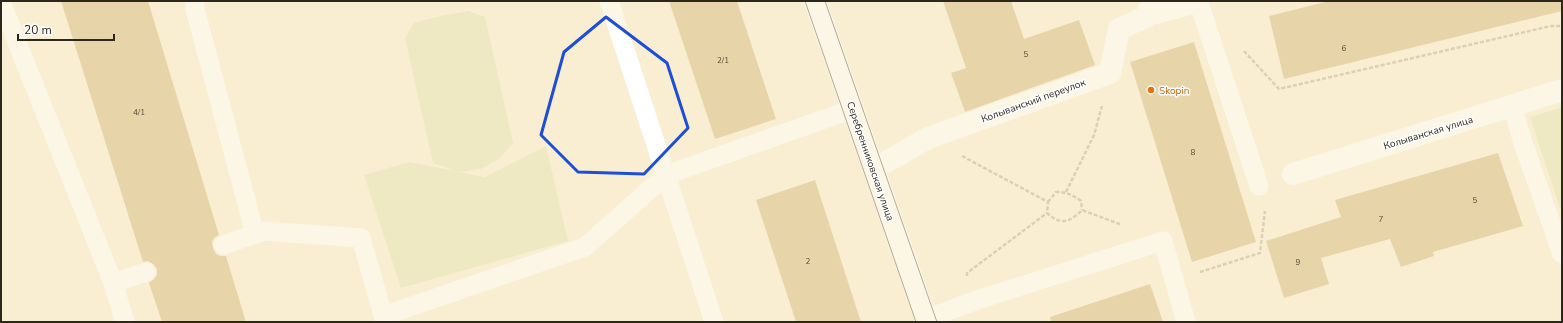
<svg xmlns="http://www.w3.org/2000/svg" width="1563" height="323" font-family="'Nunito Sans',sans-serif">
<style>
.green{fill:#dfe2af}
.building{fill:#d0b778}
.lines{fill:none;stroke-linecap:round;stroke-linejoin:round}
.path{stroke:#b5ab95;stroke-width:2.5;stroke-dasharray:4 2;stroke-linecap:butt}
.lane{stroke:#fff;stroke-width:19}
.street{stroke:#fff;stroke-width:22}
.secondary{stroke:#fff;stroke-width:22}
.tram{stroke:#5c5648;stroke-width:1}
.marked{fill:none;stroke:#1d4ed8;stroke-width:3;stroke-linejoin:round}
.food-dot{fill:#e8710a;stroke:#fff;stroke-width:1.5}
.labels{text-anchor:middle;stroke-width:3;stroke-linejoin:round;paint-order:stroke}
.number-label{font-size:8px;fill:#544b34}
.food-label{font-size:10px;fill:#c56008;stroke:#fff;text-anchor:start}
.street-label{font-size:10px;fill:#2b271d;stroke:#fff}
</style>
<rect width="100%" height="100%" fill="#faeed2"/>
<!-- green -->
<g class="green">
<polygon points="469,11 485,17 513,143 500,158 481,169 459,172 485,177 546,146 568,241 401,288 364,175 409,162 456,171 433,163 405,38 414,23 440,16"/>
<polygon points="1562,107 1562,214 1530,117"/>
</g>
<!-- building -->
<g class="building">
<polygon points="61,1 148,1 219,235 214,238 212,242 213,248 216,254 220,256 226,256 246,322 162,322 149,283 154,279 157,275 157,269 153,264 148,261 143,262"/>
<polygon points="669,1 737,1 776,119 715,139"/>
<polygon points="943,1 1011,1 1024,39 1079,20 1095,65 965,112 951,73 966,68"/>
<polygon points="1329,1 1562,1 1562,11 1284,79 1269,16"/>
<polygon points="1194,42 1256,242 1192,262 1130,62"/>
<polygon points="1498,153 1523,226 1433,252 1434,256 1401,267 1390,239 1321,258 1329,284 1284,298 1266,241 1341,217 1335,200"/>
<polygon points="815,180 861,322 796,322 756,200"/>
<polygon points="1150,284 1163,322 1051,322 1050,317"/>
</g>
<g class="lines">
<!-- path -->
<g class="path">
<polyline points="1244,51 1279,89 1551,26 1562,26"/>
<path d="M 962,156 L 1048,202 L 1047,213 C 1061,226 1070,222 1082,210 L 1122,225"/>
<polyline points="1066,192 1094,135 1102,106"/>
<path d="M 1048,202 L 1056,192 C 1067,192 1073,195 1081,201 L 1082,210"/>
<polyline points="1200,272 1260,253 1265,211"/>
<polyline points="967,276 967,273 1047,213"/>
</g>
<!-- lane -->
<g class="lane">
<polyline points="195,1 195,9 255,234"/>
<polyline points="609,1 714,322"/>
<polyline points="1,2 113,283 125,322"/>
<polyline points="1146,17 1199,3 1259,186"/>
<polyline points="1512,106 1523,143 1562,254"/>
<polyline points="223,245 264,231 361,238 385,322"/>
<polyline points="113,283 146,272"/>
<polyline points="383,316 585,247 666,175 853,109"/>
<polyline points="926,319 977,300 1163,241 1186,322"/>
</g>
<!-- street -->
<g class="street">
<polyline points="874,169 928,138 1110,73 1119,29 1146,17 1153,1"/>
<polyline points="1293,174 1562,90"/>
</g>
<!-- secondary -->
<polyline class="secondary" points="815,1 927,322"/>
<!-- tram -->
<g class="tram">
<polyline points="805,1 916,322"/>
<polyline points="825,1 937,322"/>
</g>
</g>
<!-- marked area -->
<path d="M0 0H1563V323H0ZM 606,17 L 667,63 L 688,128 L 644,174 L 578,172 L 541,135 L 564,52 Z" fill="#faeed2" fill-opacity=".55" fill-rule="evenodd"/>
<path class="marked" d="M 606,17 L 667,63 L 688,128 L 644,174 L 578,172 L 541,135 L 564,52 Z"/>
<!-- markers -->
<circle class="food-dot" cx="1151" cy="90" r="4"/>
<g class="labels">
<!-- number labels -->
<g class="number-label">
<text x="1344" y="51">6</text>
<text x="1026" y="57">5</text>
<text x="723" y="63">2/1</text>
<text x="139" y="115">4/1</text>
<text x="1193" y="155">8</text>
<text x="1475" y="203">5</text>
<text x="1381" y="222">7</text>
<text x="808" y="264">2</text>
<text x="1298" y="265">9</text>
</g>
<!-- food labels -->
<g class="food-label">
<text x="1159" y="94">Skopin</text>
</g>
<!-- street labels -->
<g class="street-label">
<text transform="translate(1033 100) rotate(-20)" y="4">Колыванский переулок</text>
<text transform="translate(1428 132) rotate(-17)" y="4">Колыванская улица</text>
<text transform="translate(871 161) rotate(71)" y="4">Серебренниковская улица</text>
</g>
</g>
<!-- border -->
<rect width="1563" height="323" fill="none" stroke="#2b271d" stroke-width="4"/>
<!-- scale -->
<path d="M18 34v6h96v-6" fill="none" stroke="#2b271d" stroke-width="2"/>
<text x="24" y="34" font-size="12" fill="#2b271d" stroke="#ffffff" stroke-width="3" paint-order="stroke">20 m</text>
</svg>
